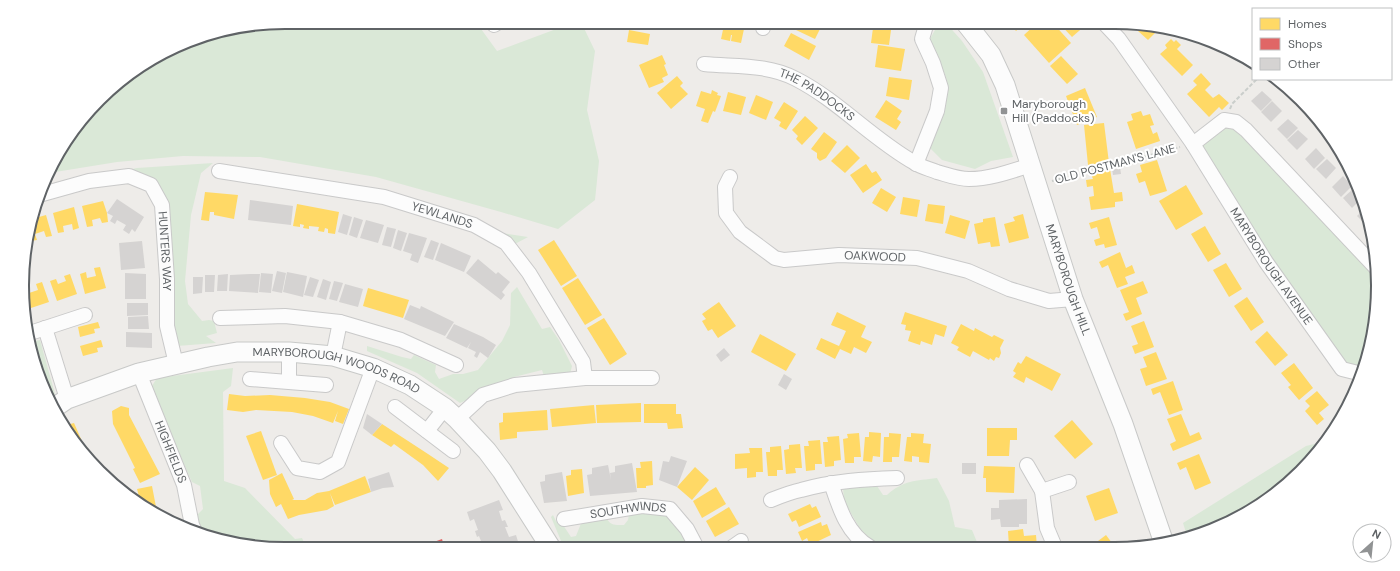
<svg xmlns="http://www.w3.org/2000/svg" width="1400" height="571" font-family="'DM Sans',sans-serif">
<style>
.green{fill:#dae8d7}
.homes{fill:#ffd966}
.shops{fill:#e06666}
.building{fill:#d5d3d2}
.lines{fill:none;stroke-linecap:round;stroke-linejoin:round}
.street-casing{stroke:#c9c9c9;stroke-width:16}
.secondary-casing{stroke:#c8c9c8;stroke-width:21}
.path{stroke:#cacecb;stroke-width:2;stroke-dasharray:4 2;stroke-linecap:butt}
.street{stroke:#fcfcfc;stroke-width:14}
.secondary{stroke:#fcfcfc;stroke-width:19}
.poi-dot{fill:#919394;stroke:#fff;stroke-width:1.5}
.labels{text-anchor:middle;stroke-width:4;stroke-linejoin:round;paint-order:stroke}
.street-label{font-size:12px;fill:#5f6366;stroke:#fff}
.poi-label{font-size:12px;fill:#5f6366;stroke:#fff;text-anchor:start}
.rim{fill:none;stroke:#5f6366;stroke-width:2}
</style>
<rect width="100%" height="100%" fill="#eeece9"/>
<!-- green -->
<g class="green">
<polygon points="286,22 476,22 497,51 575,22 581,22 595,51 587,110 599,161 595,200 558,229 501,212 376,177 260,157 183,156 117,162 49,173 57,154 112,87 154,57 201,36"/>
<polygon points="937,22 945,22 962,41 983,72 1013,157 991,161 975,169 942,160 930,148 946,101 945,74 935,55 930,39 935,30"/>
<polygon points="1224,120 1236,122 1377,269 1376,320 1364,370 1340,365 1193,144"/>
<polygon points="213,163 201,173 191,215 185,281 188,304 202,321 209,320 214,321 217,333 206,336 216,343 177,346 160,186 110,174 137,168"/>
<polygon points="495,232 528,237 513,245"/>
<polygon points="517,287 542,329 550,327 559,340 572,366 570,374 544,376 542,370 514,377 503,384 460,403 417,373 367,351 367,346 402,357 411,359 414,355 436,365 435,372 439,379 453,374 463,374 478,370 502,341 510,325 511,293"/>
<polygon points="40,340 55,394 48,398 42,386 29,342"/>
<polygon points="233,368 231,386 223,392 224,481 245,488 295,539 302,538 307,549 285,549 205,536 196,516 203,509 200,486 192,482 150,389 157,378"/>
<polygon points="1326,441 1288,484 1216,529 1187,536 1183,523 1306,446"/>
<path d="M 937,478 L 949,501 L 955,527 L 972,530 L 979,547 L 884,547 L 867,541 L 844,501 L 843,488 L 877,486 L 883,495 L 887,495 C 904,480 915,481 937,478 Z"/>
<path d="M 641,511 L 669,515 L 692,548 L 564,548 L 551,517 L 553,515 L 556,521 L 563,525 L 571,537 L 576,536 L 582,521 L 600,517 L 607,519 C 611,526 616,525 624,525 L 628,520 L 629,514 Z"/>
</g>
<!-- homes -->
<g class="homes">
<polygon points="638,22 660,22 658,29 637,25"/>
<polygon points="800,22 807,22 820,29 815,39 796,30"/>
<polygon points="1008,22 1026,22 1016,31"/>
<polygon points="1038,22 1052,22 1071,43 1049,63 1024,35"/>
<polygon points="1058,22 1085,22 1087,24 1072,37"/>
<polygon points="724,25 744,29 741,43 731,41 732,35 731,35 730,41 721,39"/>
<polygon points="1142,27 1153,28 1159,29 1148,40 1138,31"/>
<polygon points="873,28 891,30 889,45 871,43"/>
<polygon points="629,30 650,34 648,45 627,42"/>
<polygon points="791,33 816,46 809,60 784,46"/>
<polygon points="1171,39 1174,42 1176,40 1181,45 1177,49 1193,65 1182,76 1160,54 1167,48 1165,45"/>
<polygon points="878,45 905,49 901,71 875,67"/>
<polygon points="662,55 666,64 664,65 668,75 662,78 664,82 649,88 639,65"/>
<polygon points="1061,56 1078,74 1067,84 1050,66"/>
<polygon points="1201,73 1211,84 1205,90 1213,98 1219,94 1229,103 1222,110 1219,107 1209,117 1187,94 1197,85 1193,81"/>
<polygon points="677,76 683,83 680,86 688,94 671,109 657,93"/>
<polygon points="889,77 912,80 909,100 886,96"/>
<polygon points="1085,88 1097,117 1077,125 1066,96"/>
<polygon points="712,90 718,93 717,95 721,96 715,112 713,111 708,123 701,121 705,109 696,106 701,91 711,94"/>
<polygon points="728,92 746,97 741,115 723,111"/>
<polygon points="756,95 773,102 766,120 749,113"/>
<polygon points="886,100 902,111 897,119 901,122 896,130 875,117"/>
<polygon points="784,102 798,111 786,130 779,126 781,122 774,118"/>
<polygon points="1141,111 1143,116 1150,114 1154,125 1150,126 1153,134 1157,132 1160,141 1136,149 1127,122 1133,120 1131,114"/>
<polygon points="805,116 818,128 802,145 796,139 798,136 792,130"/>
<polygon points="1104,123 1109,163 1088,165 1084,125"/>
<polygon points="824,132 837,142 826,158 820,161 817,158 817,153 811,149"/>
<polygon points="847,145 860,158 845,173 831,161"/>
<polygon points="1157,160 1167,191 1150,196 1145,181 1139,183 1136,174 1142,172 1140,165"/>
<polygon points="866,164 872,173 876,171 882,180 863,193 850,175"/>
<polygon points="1110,169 1114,193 1122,192 1123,201 1115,202 1115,207 1091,210 1089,197 1094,196 1093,186 1087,187 1086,180 1093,179 1091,174"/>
<polygon points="1186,185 1203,214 1176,230 1159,201"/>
<polygon points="881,188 896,197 887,212 872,203"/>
<polygon points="205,192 238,195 234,219 214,215 214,212 210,212 209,221 201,220"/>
<polygon points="903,197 920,200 917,217 900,214"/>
<polygon points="103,201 107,213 108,222 102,223 100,218 92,220 93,226 87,227 82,206"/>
<polygon points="297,204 339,212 335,234 328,233 328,229 325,228 324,232 318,231 319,227 309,226 309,229 303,228 304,225 300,224 300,227 293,226"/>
<polygon points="928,204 945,206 943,224 925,221"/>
<polygon points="74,207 79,228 73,230 72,224 63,226 64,232 58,233 53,213"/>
<polygon points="1023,214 1029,238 1009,243 1004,224 1015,221 1013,217"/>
<polygon points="46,215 52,236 46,237 44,231 35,234 37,240 31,241 28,233 32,219"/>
<polygon points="950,215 970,221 965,239 945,233"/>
<polygon points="995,217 1000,246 991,247 990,242 978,244 974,224 983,222 983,219"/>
<polygon points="1109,217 1117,245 1105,248 1104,244 1096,246 1094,240 1100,238 1097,227 1091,229 1089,223"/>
<polygon points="1205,226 1221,254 1208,262 1191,234"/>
<polygon points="554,240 577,276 561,286 538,250"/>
<polygon points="1120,252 1126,268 1132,265 1135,273 1125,277 1128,284 1117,288 1108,265 1102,268 1099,262"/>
<polygon points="1226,263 1242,289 1229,297 1213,270"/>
<polygon points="100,267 106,288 85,294 80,274 86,272 87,278 96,276 94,268"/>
<polygon points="70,274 77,294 57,301 50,281 56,279 58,284 66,281 64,276"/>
<polygon points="578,278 602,315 585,325 562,288"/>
<polygon points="1143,281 1148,293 1136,298 1142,314 1126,321 1123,314 1129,312 1120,290"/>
<polygon points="42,282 49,302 28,309 26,303 25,288 27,287 29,293 38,290 36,284"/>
<polygon points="368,288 409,300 403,318 363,306"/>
<polygon points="1247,297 1264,322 1251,331 1234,306"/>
<polygon points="719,302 736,326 718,338 712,329 708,331 702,321 706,319 702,314"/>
<polygon points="837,312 866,326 861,337 872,342 866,353 854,347 851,354 840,349 835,359 816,349 821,338 839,346 846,331 831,325"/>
<polygon points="905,312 947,326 944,337 935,334 932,345 921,341 920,345 908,341 911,331 905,330 906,325 901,324"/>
<polygon points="604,318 627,354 610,365 587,328"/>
<polygon points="1144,321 1154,347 1135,354 1132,346 1138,344 1131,326"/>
<polygon points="98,322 100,328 94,329 95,333 80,337 78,327"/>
<polygon points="961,324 974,331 975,328 992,337 994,335 1004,340 1000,348 1001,353 999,358 996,357 994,361 990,358 989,360 973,351 970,357 957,350 959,347 951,343"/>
<polygon points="1267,331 1288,355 1275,366 1255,342"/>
<polygon points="760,334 796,354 786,371 751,352"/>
<polygon points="101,340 103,347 97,348 98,352 83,356 80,346"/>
<polygon points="1156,352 1167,379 1146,386 1140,369 1147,367 1143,357"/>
<polygon points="1026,356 1061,374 1052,391 1026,377 1024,383 1013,377 1016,373 1013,371 1018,362 1021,364"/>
<polygon points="1294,363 1313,388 1299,400 1288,387 1291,385 1281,373"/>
<polygon points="1173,381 1183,410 1169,415 1160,392 1153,395 1151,389"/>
<polygon points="1317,391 1329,405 1319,413 1324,419 1317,425 1305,411 1310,406 1305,401"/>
<polygon points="229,394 245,396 270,395 305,398 330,402 349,409 343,424 335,421 338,411 333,423 313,416 292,412 256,410 243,412 227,410"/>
<polygon points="641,403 641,422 597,423 596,405"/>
<polygon points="644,404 676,404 676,414 681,414 683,428 668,429 667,423 644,423"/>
<polygon points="594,405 596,423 552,427 550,409"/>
<polygon points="121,406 129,408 129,415 160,474 140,483 133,469 135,468 113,424 112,411"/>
<polygon points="547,410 548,430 517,432 517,438 500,440 499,423 503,422 503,413"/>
<polygon points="1181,414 1190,436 1199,432 1202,439 1173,451 1170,444 1176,441 1167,419"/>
<polygon points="1072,420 1093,444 1075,459 1054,436"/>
<polygon points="74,423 85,448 84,448 86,453 66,432 63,426"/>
<polygon points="382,424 428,454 449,468 438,481 423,465 394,444 391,447 372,435"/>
<polygon points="987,428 1017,428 1017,440 1010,440 1009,456 987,456"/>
<polygon points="261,431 277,475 263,480 246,436"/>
<polygon points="869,432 881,433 880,457 873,456 872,462 863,461 865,437 869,437"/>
<polygon points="859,433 861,457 854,457 854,463 845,463 843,439 848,438 847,434"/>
<polygon points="889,433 901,434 899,457 892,457 892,462 883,462 884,437 889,437"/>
<polygon points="911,433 924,434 923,443 931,444 929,463 919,462 919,457 912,456 912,462 904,461 907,437 911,437"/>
<polygon points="839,436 841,460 834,461 834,466 825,467 823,442 828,442 827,437"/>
<polygon points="820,440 822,464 815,464 815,470 806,471 804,446 809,446 808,441"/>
<polygon points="800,444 802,468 795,468 796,473 786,474 784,450 789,449 789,445"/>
<polygon points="781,446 783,470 777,470 777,476 768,476 766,452 770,452 770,447"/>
<polygon points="749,448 762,448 763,472 756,472 756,477 747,478 747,468 735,469 735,454 750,453"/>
<polygon points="1199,454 1211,483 1195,490 1186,467 1180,470 1177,463"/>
<polygon points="652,461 653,485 646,486 646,488 637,488 636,468 641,468 640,462"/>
<polygon points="984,466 1015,467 1014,493 986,492 986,478 983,478"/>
<polygon points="695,467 709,480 692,500 677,487"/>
<polygon points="582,469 584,493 568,496 566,476 571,475 571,470"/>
<polygon points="282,473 294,499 292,500 305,500 317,493 329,491 365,476 371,492 335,505 330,493 334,506 327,510 299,515 288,519 281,504 276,507 270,494 269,480"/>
<polygon points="152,486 157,512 137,501 140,500 137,489"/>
<polygon points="716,487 726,504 702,518 693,501"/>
<polygon points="1109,488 1118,513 1095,521 1086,496"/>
<polygon points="810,504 812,508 816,506 821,517 799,527 796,520 792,522 788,514"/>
<polygon points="729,507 739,524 715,537 706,521"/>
<polygon points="821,522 822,526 827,524 831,535 810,545 807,538 802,541 798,532"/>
<polygon points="1023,529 1024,536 1036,535 1037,547 1009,547 1008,531"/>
<polygon points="1106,535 1115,547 1090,547"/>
<polygon points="828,541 831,545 834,542 838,548 819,548"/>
</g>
<!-- shops -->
<g class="shops">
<polygon points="442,539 444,546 442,547 442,549 415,549"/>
<polygon points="375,544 377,549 362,549"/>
</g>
<!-- building -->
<g class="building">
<polygon points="1262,91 1272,100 1261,111 1251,101"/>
<polygon points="1272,101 1282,111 1271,122 1261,112"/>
<polygon points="1288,119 1298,128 1287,139 1277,129"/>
<polygon points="1298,130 1308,139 1297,150 1287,140"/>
<polygon points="1316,148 1325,158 1314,169 1305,159"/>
<polygon points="1327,159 1336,168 1326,179 1316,169"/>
<polygon points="1120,167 1121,174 1113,175 1112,169"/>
<polygon points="1343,176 1352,186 1341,197 1332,187"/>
<polygon points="1354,188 1360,194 1362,198 1352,208 1343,198"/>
<polygon points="117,199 144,217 135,232 132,229 129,234 123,230 126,225 117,220 115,224 110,221 113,216 107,213"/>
<polygon points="250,200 293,206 291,225 248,220"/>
<polygon points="1365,208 1370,223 1367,226 1357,216"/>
<polygon points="343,214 352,217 347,235 338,232"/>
<polygon points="354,217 363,220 357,238 349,235"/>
<polygon points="366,220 384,225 378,243 360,238"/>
<polygon points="387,227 396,229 391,247 382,245"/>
<polygon points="398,230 407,233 401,251 393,248"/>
<polygon points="409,233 427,238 418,263 410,260 412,254 403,251"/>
<polygon points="431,240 439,243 433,260 424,257"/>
<polygon points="142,241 145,268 121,270 119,243"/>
<polygon points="441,243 471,256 464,272 435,260"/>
<polygon points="478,259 496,274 498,272 510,282 502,292 505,295 501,300 466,273"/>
<polygon points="277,271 286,273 282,293 272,291"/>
<polygon points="287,272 307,276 303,297 283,292"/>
<polygon points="125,273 146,274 146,299 125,299"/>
<polygon points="261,273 273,274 271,293 259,292"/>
<polygon points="228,274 227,291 217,291 218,275"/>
<polygon points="250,274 260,274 258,293 229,291 230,275"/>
<polygon points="205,275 215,275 214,292 205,292"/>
<polygon points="193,277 203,277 202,293 193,294"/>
<polygon points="310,277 319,280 313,297 304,295"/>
<polygon points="323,279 331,282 326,300 317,297"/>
<polygon points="334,281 343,283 337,301 329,299"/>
<polygon points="345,284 363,289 358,307 339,302"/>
<polygon points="127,303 148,303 148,315 127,316"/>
<polygon points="410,305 420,309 421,306 454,322 445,336 404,319"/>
<polygon points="148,316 149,329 128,329 128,317"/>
<polygon points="454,324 483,337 496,345 488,358 480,352 477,358 474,356 476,352 468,348 471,342 467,348 446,338"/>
<polygon points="126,332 152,333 152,348 126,347"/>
<polygon points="724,348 730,355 721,362 716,355"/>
<polygon points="784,374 792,379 786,390 778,385"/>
<polygon points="367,414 382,424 372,435 363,428"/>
<polygon points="671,456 687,461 677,487 659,480 663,461 669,462"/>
<polygon points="632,463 637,492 590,496 587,475 592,474 592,468 608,465 611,480 610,473 615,472 615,466"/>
<rect x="962" y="463" width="14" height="11"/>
<polygon points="389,472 394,487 383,488 371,492 368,479"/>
<polygon points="562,472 567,501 544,503 540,482 545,481 545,475"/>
<polygon points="1027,499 1027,524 1019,524 1019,527 1001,527 1000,519 991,520 991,508 999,508 999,500"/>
<polygon points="499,500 503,510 499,511 502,521 505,520 508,527 505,527 509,537 516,535 520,548 476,548 483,546 479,536 477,537 475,531 478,530 474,519 470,521 467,512"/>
</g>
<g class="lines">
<defs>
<g id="street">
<path id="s1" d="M 1103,22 L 1119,39 L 1193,144 L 1266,262 L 1342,369 L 1362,374"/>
<polyline points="494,25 499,22"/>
<polyline points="763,28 764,22"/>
<path id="s2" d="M 704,64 C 735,67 768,64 796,79 C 839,101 872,139 915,163 C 921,167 930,169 937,172 C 948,175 958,179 969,179 C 990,179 1012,171 1031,165"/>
<polyline points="1193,144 1224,120 1236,122 1246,130 1377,269"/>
<polyline points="916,164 937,111 941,88 933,63 922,39 927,22"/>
<path id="s3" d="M 219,171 L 384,197 L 474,225 L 506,243 L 529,273 L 583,362 L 585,378"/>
<path id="s4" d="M 730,177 L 725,187 L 726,213 L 740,232 L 775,258 L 784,260 L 839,255 L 917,258 L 968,271 L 1009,289 L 1049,301 L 1073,299"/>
<path id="s5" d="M 39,195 L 89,181 L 129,176 L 151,185 L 162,205 L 167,279 L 167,326 L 176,364"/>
<polyline points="220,318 285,316 340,322 401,340 456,365"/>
<polyline points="45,328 67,399"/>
<polyline points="27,334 85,315"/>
<polyline points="333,356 340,322"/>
<path id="s6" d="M 139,373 L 184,485 L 192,525 L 195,532"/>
<polyline points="250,379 326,385"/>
<polyline points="289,381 289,352"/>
<polyline points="395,407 453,451"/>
<polyline points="457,419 483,395 515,385 585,378 652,378"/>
<polyline points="427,431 445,408"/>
<polyline points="281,443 297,468 320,472 338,462 373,368"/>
<polyline points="1027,465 1042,491 1047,528 1055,547"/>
<path d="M 831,483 C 839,507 847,534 870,547"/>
<polyline points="1042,491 1069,482"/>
<path d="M 771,500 C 781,496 791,492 801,490 C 833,481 865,479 897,478"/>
<path id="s7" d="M 564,519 L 642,506 L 670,509 L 687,529 L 697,548"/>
<polyline points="731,548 741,541"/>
</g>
<g id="secondary">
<path id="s8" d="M 965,22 L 991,55 L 1005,85 L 1073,299 L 1123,424 L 1164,543"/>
<path id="s9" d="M 54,408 L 67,399 L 139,373 L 208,357 L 237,352 L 289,352 L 333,356 L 373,368 L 410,385 L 445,408 L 457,419 L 487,451 L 502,471 L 551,548"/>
</g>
</defs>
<!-- street casing -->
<use href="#street" class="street-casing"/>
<!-- secondary casing -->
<use href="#secondary" class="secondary-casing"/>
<!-- path -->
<g class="path">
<polyline points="1230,109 1232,104 1257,79"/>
<polyline points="1052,181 1082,173 1092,168 1116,164 1180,147"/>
</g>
<!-- street -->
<use href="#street" class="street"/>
<!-- secondary -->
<use href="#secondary" class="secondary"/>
</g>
<!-- markers -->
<rect class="poi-dot" x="1000" y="107" width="8" height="8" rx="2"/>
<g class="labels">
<!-- street labels -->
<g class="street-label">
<text dy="4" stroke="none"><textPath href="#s2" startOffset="120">THE PADDOCKS</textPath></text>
<text transform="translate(1115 164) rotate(-15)" y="4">OLD POSTMAN'S LANE</text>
<text dy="4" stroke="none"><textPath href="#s3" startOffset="228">YEWLANDS</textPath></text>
<text dy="4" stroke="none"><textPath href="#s5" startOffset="185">HUNTERS WAY</textPath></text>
<text dy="4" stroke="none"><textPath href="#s4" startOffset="205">OAKWOOD</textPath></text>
<text dy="4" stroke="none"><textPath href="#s1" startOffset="297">MARYBOROUGH AVENUE</textPath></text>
<text dy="4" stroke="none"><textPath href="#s8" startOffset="280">MARYBOROUGH HILL</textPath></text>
<text dy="4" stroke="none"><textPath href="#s9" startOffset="295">MARYBOROUGH WOODS ROAD</textPath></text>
<text dy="4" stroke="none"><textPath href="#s6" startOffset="85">HIGHFIELDS</textPath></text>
<text dy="4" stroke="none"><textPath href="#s7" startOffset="65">SOUTHWINDS</textPath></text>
</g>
<!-- poi labels -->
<g class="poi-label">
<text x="1012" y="108">Maryborough<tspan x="1012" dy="14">Hill (Paddocks)</tspan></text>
</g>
</g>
<!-- crop -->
<path d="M0 0H1400V571H0ZM285 29H1115A256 256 0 0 1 1371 285V286A256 256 0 0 1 1115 542H285A256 256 0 0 1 29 286V285A256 256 0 0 1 285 29Z" fill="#fff" fill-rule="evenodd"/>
<path class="rim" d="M285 29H1115A256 256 0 0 1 1371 285V286A256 256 0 0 1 1115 542H285A256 256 0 0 1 29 286V285A256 256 0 0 1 285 29Z"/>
<!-- legend -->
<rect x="1252" y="8" width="140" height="72" fill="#ffffff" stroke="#bfc1c2"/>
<rect x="1260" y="18" width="20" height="12" fill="#ffd966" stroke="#bfc1c2"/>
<text x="1288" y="28" font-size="12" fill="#5f6366">Homes</text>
<rect x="1260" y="38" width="20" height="12" fill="#e06666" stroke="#bfc1c2"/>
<text x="1288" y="48" font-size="12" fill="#5f6366">Shops</text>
<rect x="1260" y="58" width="20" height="12" fill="#d5d3d2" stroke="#bfc1c2"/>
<text x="1288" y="68" font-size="12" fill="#5f6366">Other</text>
<!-- north arrow -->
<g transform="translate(1372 543) rotate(27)"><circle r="19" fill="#ffffff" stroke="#bfc1c2"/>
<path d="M0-3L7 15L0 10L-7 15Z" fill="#919394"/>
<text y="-6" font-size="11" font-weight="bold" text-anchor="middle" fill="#5f6366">N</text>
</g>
</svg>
